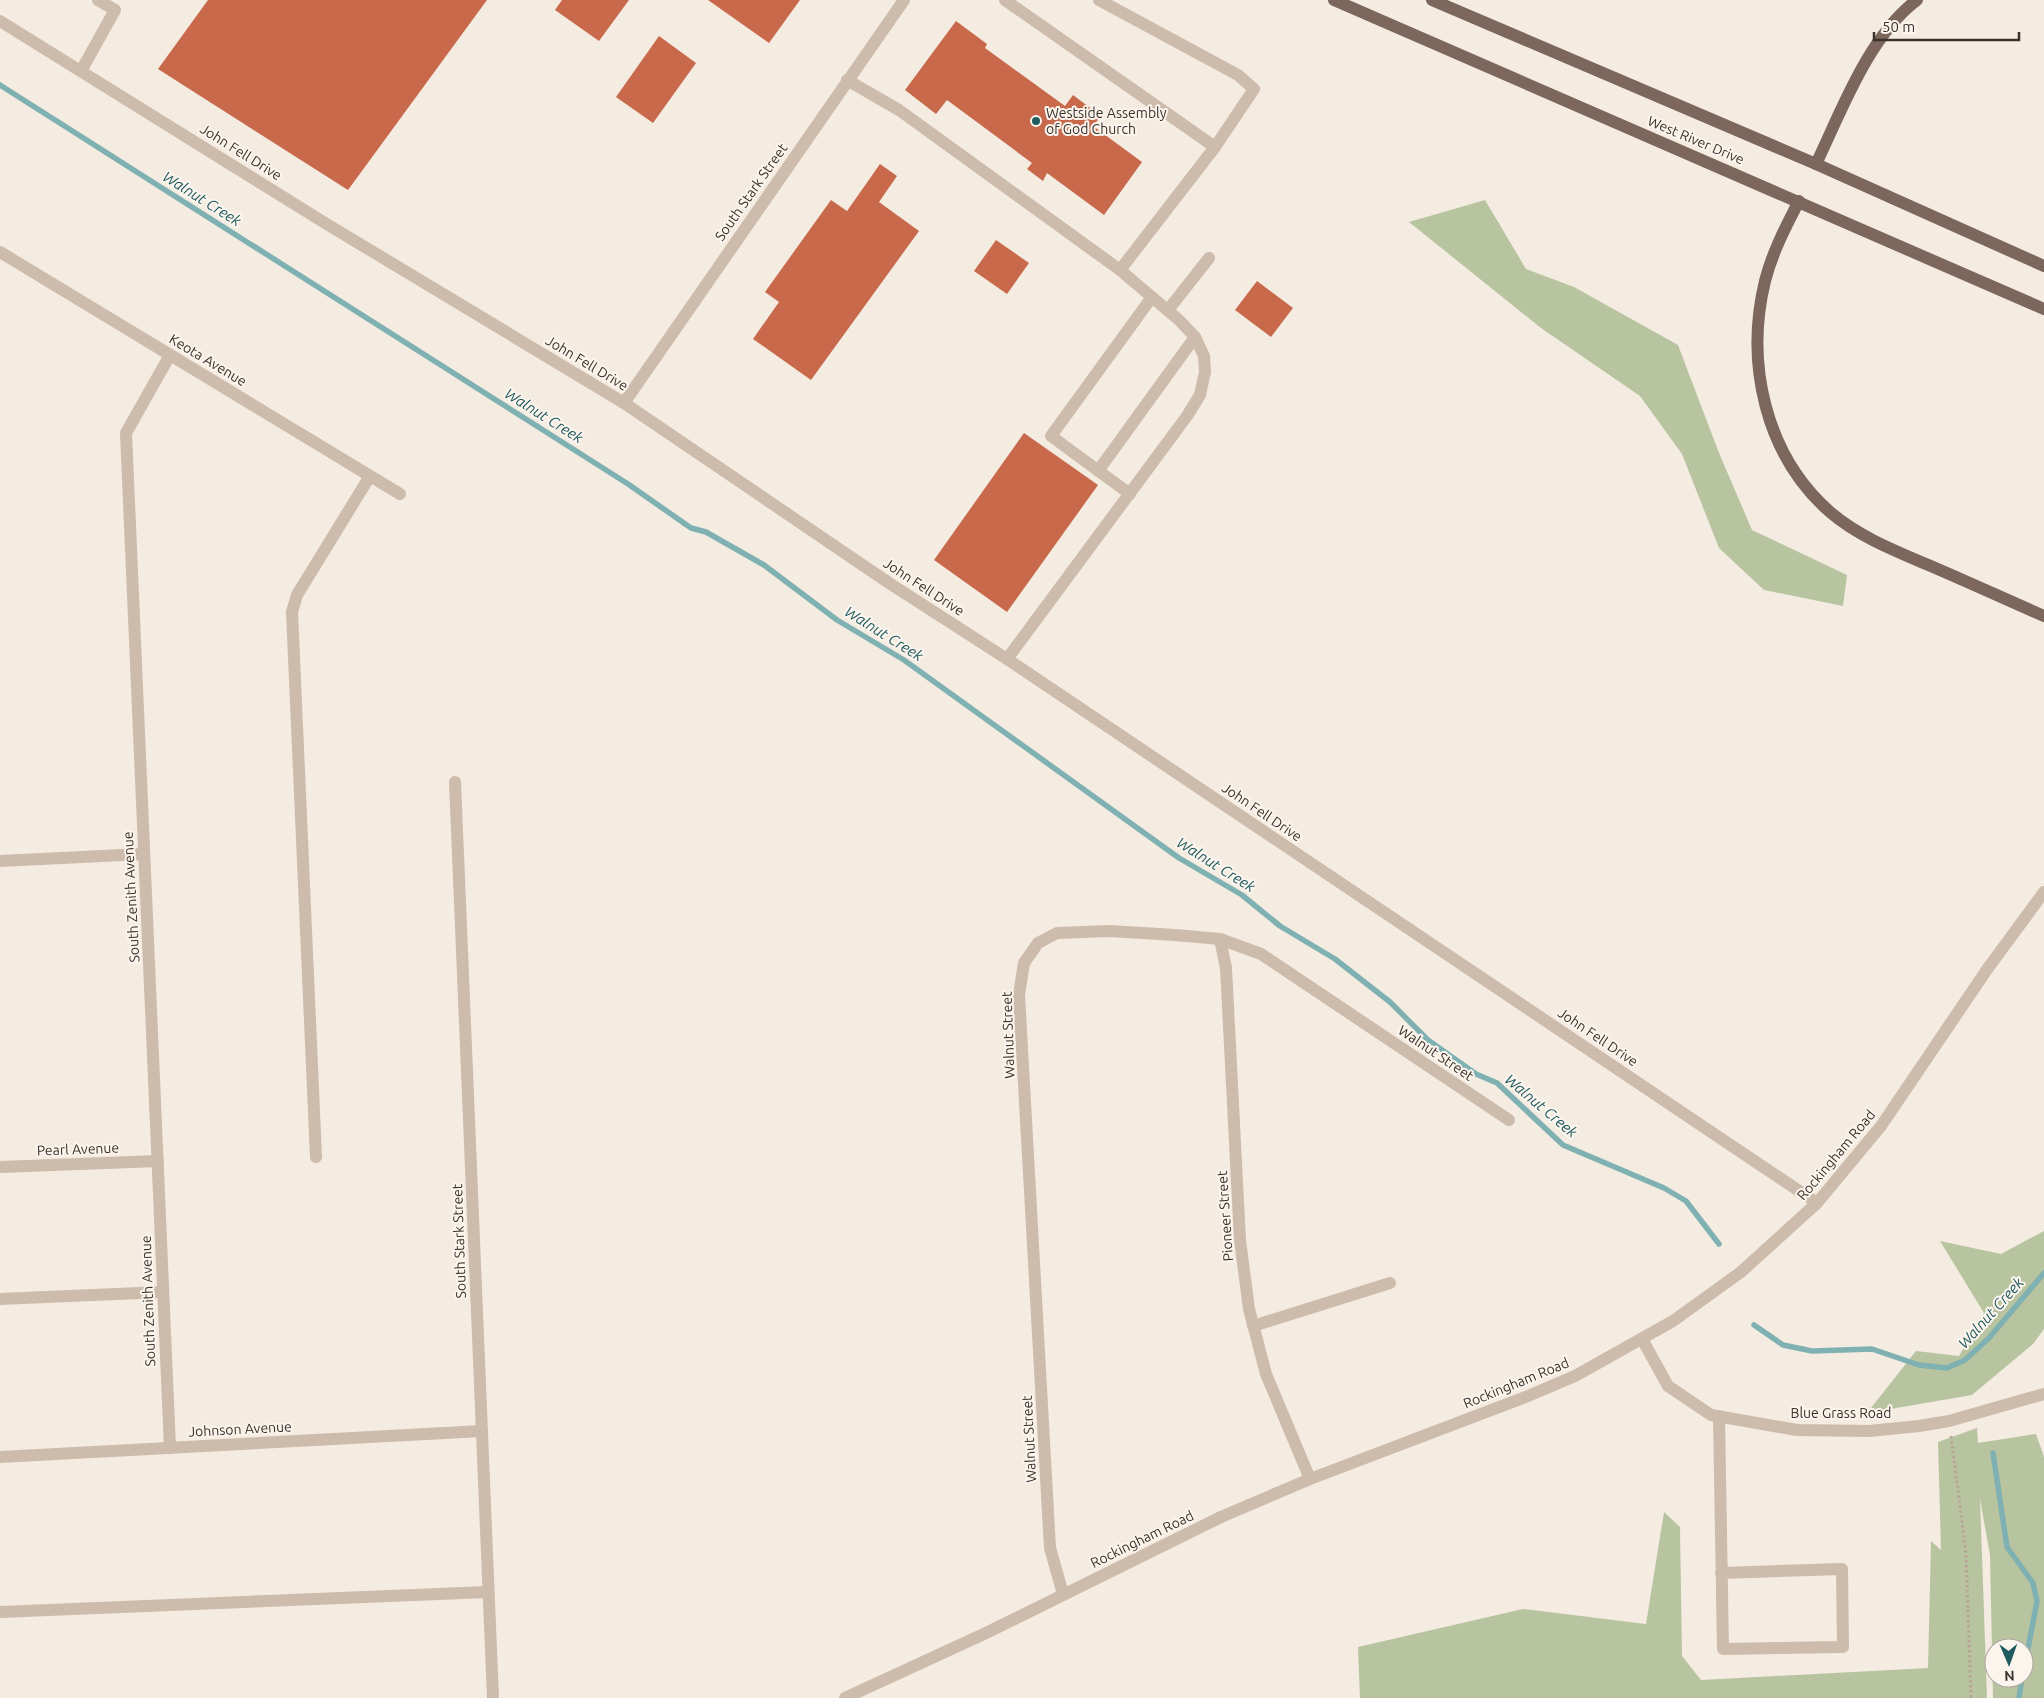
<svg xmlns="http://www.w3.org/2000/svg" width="2044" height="1698" font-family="Ubuntu,sans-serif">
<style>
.green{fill:#b8c4a0;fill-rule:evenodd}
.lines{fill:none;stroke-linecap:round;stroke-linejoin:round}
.stream{stroke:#7fb0b2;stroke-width:5.5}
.building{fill:#c8694b}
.path{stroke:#b9a596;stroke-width:3;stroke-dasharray:2.5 2.5;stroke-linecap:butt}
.minor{stroke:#cdbbac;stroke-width:12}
.major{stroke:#7d675c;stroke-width:12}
.poi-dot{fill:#1f5a5e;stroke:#fbf5ee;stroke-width:2}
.labels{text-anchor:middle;stroke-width:4;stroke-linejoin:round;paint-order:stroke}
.poi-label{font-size:14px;fill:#3b302b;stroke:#fbf5ee;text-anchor:start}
.street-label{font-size:14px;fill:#3b302b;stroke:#fbf5ee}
.water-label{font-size:15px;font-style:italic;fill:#1f5a5e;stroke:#fbf5ee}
</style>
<rect width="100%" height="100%" fill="#f4ebe1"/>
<!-- green -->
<g class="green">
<polygon points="1485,200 1526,269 1574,287 1678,345 1719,453 1752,530 1847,575 1843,606 1764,590 1719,548 1682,454 1640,396 1541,328 1409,222"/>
<polygon points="2044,1231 2044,1329 2033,1344 1972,1395 1867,1413 1916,1351 1959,1356 1984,1313 1940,1241 2001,1254"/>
<path d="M 1977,1428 L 1978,1443 L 2036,1434 L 2044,1457 L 2044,1698 L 1993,1698 L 1990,1555 L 1980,1499 L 1987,1698 L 1360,1698 L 1358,1647 L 1523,1609 L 1646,1624 L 1664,1512 L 1680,1527 L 1682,1656 L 1701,1680 L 1928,1668 L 1931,1541 L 1941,1550 L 1938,1442 ZM 1994,1648 L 2024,1648 L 2024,1678 L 1994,1678 Z"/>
</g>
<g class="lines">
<!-- stream -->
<g class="stream">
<polyline points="0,85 628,484 691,528 706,532 764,565 837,620 904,660 1179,858 1242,895 1280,926 1335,959 1390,1002 1428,1040 1476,1074 1497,1083 1563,1145 1664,1188 1686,1201 1719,1244"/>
<polyline points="1754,1325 1783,1345 1812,1351 1872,1349 1919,1365 1947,1368 1965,1360 1989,1338 2044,1273"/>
<polyline points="1993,1453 2007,1547 2033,1583 2037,1601 2024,1670"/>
<polyline points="2019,1698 2022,1678"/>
</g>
</g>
<!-- building -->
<g class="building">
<polygon points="208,0 487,0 348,190 158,69"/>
<polygon points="562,0 629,0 599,41 555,10"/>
<polygon points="708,0 800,0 769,43"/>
<polygon points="956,21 987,44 985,48 1065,106 1073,95 1101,116 1093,126 1142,162 1104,215 1047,173 1043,181 1027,169 1032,163 947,100 936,114 905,90"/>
<polygon points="659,36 696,63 653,123 616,97"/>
<polygon points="880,164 897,176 879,202 919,231 811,380 753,339 779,302 765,292 831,200 847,211"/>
<polygon points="996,240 1029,263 1007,294 974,271"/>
<polygon points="1257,281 1293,308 1271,337 1235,310"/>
<polygon points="1024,433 1098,485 1007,612 934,560"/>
</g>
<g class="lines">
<!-- path -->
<polyline class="path" points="1951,1436 1966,1553 1971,1698"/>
<!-- minor -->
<g class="minor">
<polyline points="1005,0 1215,147"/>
<polyline points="1099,0 1238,75 1254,89 1215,147 1120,270"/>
<polyline points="0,21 325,223 624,403 889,583 1007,659 1817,1203"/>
<polyline points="81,71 115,10 98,0"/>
<polyline points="847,80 899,110 1120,270 1179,320 1195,337 1204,356 1205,372 1200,395 1187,416 1007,659"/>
<polyline points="0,252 400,494"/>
<polyline points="1168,310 1209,258"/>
<polyline points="624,403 904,0"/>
<polyline points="1098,471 1195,337"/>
<polyline points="1130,494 1051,436 1152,297"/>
<polyline points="455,782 493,1698"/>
<polyline points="0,861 144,854"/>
<polyline points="1220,939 1226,968 1240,1240 1249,1309 1266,1374 1310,1479"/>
<polyline points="316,1157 292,612 297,595 370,476"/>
<polyline points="0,1167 158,1161"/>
<polyline points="0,1299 163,1292"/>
<polyline points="1253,1326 1390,1283"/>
<polyline points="1642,1339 1668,1386 1711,1415 1797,1430 1869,1431 1919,1426 1949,1421 2044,1394"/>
<path d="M 1719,1416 C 1720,1494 1722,1572 1723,1649 L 1843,1647 L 1842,1569 L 1721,1573"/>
<polyline points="170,1448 126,433 170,355"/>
<polyline points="0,1457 482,1431"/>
<polyline points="1063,1594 1050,1548 1019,995 1024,963 1038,943 1057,933 1109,931 1175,935 1220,939 1261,954 1509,1120"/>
<polyline points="0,1612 488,1592"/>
<polyline points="845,1698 986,1633 1221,1517 1310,1479 1528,1396 1575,1376 1673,1321 1741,1272 1817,1203 1881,1126 1988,968 2044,892"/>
</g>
<!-- major -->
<g class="major">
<polyline points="1334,0 2044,309"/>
<polyline points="1432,0 1816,164 2044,266"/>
<path d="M 1816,164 C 1842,110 1868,37 1917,0"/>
<path d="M 1799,201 C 1786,226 1772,253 1765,281 C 1745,363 1765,455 1830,512 C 1858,536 1893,550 1926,564 C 1966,581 2005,599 2044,616"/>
</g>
</g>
<!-- markers -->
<circle class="poi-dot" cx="1036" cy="121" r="5"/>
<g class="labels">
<!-- poi labels -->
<g class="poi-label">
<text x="1046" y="118">Westside Assembly<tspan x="1046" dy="16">of God Church</tspan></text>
</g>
<!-- street labels -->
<g class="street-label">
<text transform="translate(1696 140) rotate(23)" y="5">West River Drive</text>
<text transform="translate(241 152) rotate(32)" y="5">John Fell Drive</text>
<text transform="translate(751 192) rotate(-55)" y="5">South Stark Street</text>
<text transform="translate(208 360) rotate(31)" y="5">Keota Avenue</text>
<text transform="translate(587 363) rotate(31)" y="5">John Fell Drive</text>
<text transform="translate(924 587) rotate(33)" y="5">John Fell Drive</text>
<text transform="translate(1262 812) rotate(34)" y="5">John Fell Drive</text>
<text transform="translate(131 897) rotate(-93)" y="5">South Zenith Avenue</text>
<text transform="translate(1008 1035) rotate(-92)" y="5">Walnut Street</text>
<text transform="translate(1598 1037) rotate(34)" y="5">John Fell Drive</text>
<text transform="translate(1436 1053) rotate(34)" y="5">Walnut Street</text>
<text transform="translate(78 1149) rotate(-2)" y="5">Pearl Avenue</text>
<text transform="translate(1836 1155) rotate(-50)" y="5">Rockingham Road</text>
<text transform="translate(1225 1216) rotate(-94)" y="5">Pioneer Street</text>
<text transform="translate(459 1241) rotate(-92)" y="5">South Stark Street</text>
<text transform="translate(148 1301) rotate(-92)" y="5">South Zenith Avenue</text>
<text transform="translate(1516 1383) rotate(-22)" y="5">Rockingham Road</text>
<text x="1841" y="1418">Blue Grass Road</text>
<text transform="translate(240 1429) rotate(-3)" y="5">Johnson Avenue</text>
<text transform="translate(1029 1439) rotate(-93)" y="5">Walnut Street</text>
<text transform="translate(1142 1539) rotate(-26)" y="5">Rockingham Road</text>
</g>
<!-- water labels -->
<g class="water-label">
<text transform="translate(202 199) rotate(32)" y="5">Walnut Creek</text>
<text transform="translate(544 416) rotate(32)" y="5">Walnut Creek</text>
<text transform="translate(884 634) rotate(32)" y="5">Walnut Creek</text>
<text transform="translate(1216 865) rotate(32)" y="5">Walnut Creek</text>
<text transform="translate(1541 1106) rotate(40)" y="5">Walnut Creek</text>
<text transform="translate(1991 1313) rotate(-48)" y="5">Walnut Creek</text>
</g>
</g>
<!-- north arrow -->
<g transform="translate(2009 1663) rotate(178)"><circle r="24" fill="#fbf5ee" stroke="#aea6a0"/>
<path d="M0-4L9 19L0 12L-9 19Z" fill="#1f5a5e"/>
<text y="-8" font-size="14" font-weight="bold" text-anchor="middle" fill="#3b302b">N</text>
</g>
<!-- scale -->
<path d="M1874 32v8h145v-8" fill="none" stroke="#3b302b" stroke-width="2.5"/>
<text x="1882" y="32" font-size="15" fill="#3b302b" stroke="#fbf5ee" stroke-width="4" paint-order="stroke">50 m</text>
</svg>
